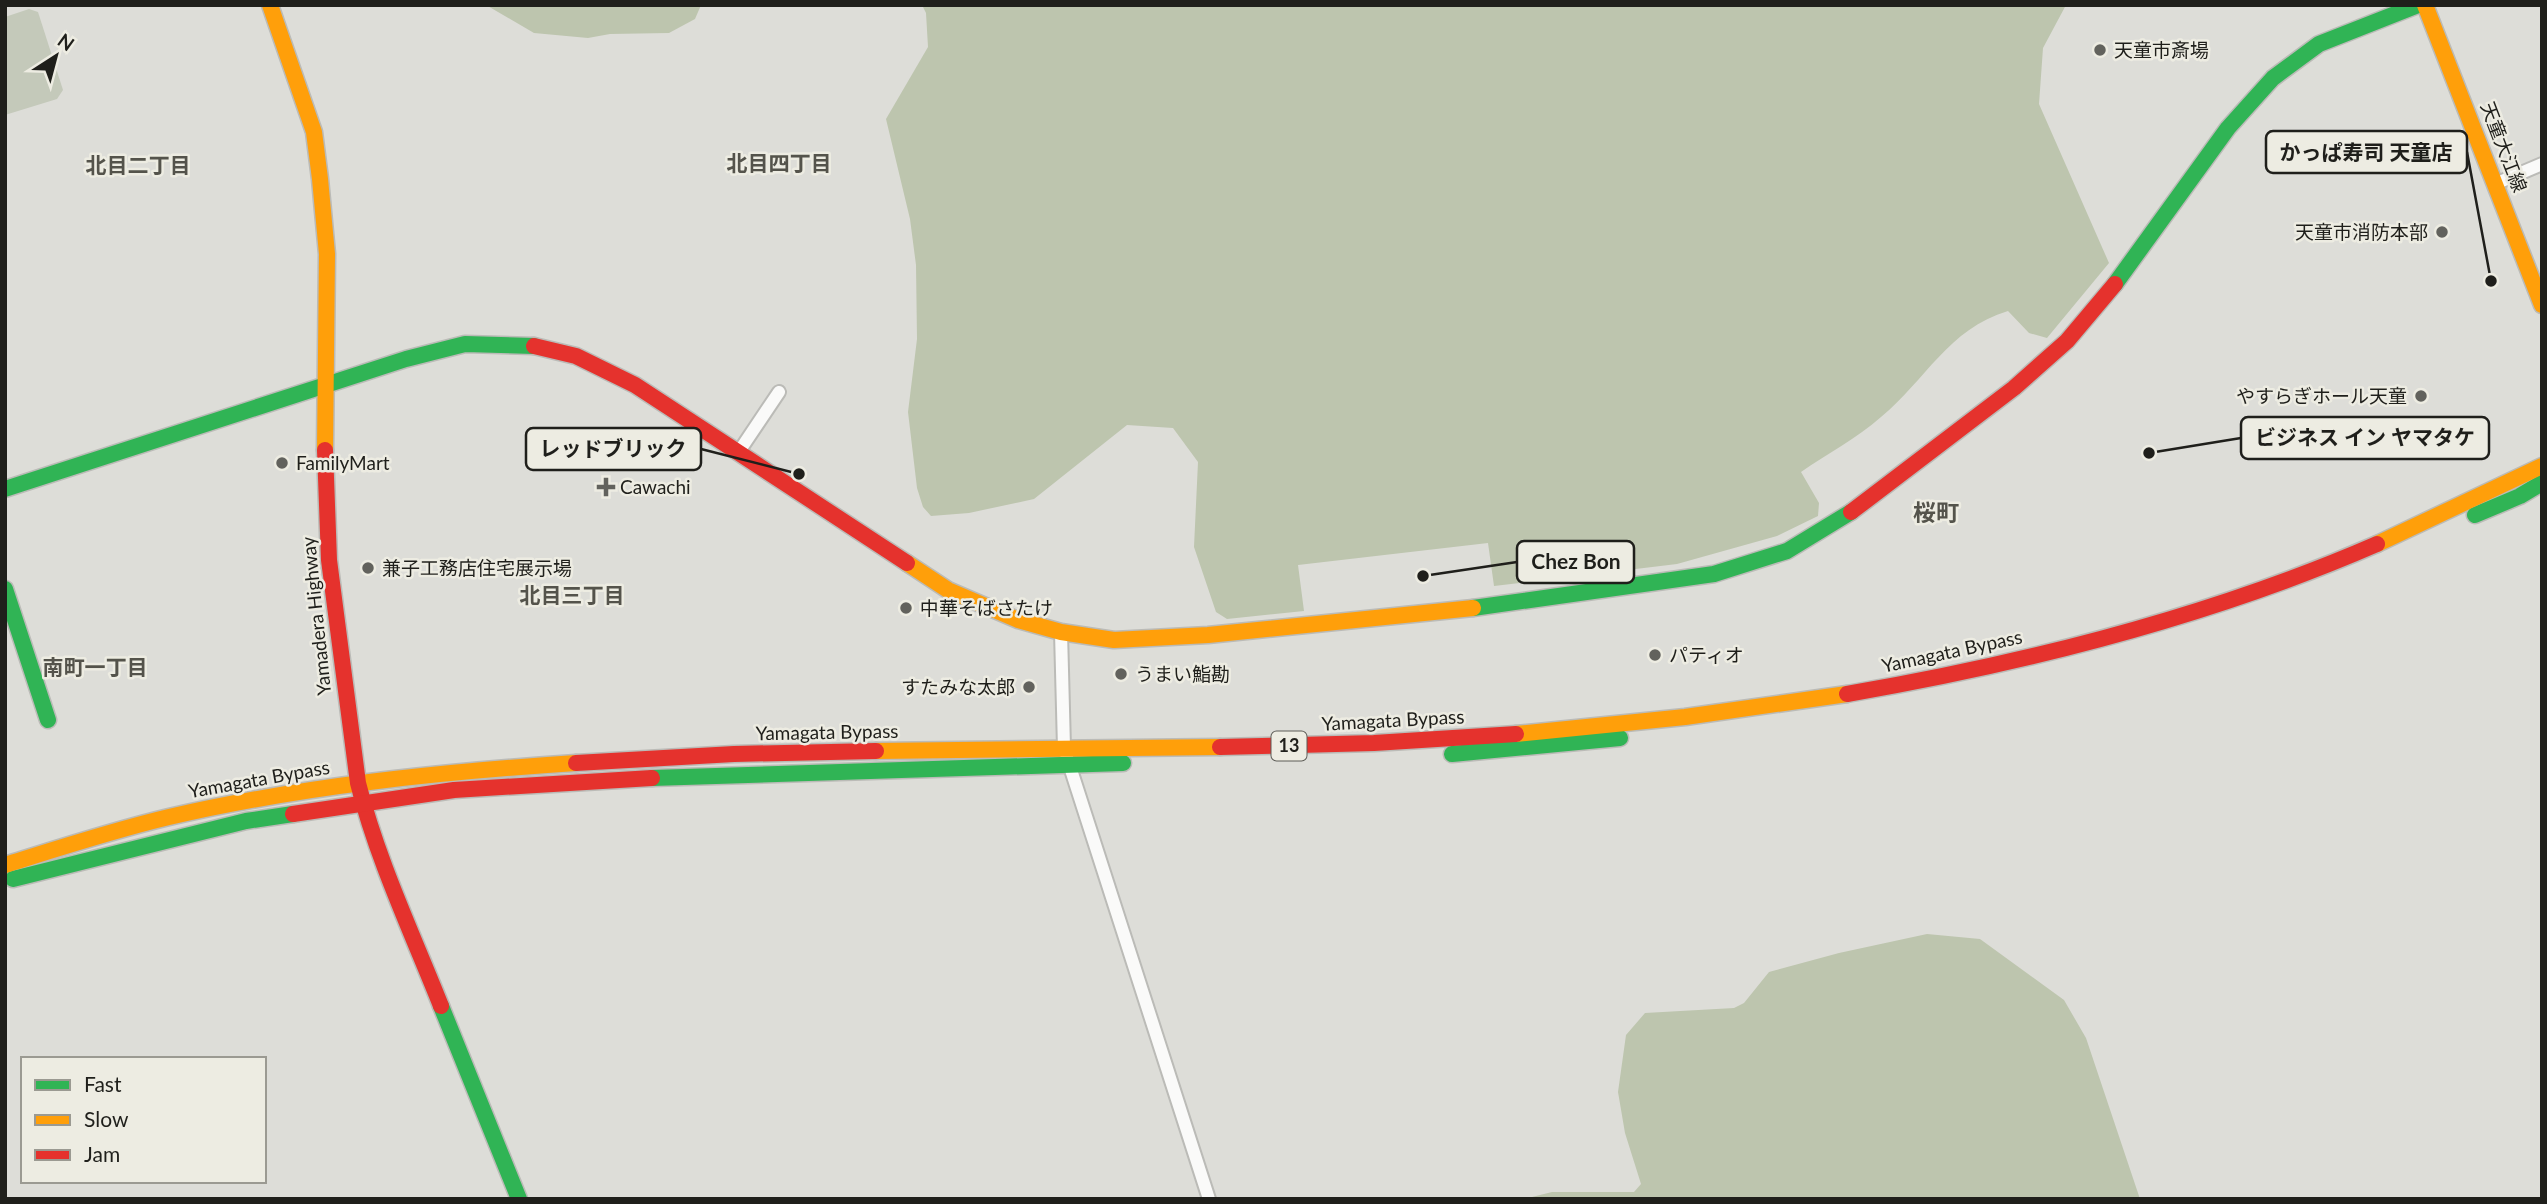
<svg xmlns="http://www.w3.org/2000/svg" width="2547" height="1204" font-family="Lato,'Noto Sans JP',sans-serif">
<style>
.green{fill:#c4c9ba}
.forest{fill:#bdc5ae}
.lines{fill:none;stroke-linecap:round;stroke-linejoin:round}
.street-casing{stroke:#bbbbb7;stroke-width:16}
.fast-casing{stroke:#bbbbb7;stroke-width:19}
.slow-casing{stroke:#bbbbb7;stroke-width:19}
.jam-casing{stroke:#bbbbb7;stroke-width:19}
.street{stroke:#fafaf9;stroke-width:12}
.fast{stroke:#30b455;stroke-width:16}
.slow{stroke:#ff9f0a;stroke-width:16}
.jam{stroke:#e5322d;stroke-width:16}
.poi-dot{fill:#62625d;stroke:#edece2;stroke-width:2.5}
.labels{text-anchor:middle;stroke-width:5;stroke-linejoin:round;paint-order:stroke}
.shield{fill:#edece2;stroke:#5d5c57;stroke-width:2}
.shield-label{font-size:18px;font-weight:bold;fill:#1f1f1b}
.poi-label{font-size:19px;fill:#1f1f1b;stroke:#edece2;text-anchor:start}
.street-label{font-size:19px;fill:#1f1f1b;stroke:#edece2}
.neighbourhood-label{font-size:21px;font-weight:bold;fill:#54534b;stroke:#edece2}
.quarter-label{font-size:23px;font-weight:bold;fill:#54534b;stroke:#edece2}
.leader{fill:none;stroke:#1f1f1b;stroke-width:2.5}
.callout-dot{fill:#1f1f1b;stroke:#edece2;stroke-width:2.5}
.callout{fill:#edece2;stroke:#1f1f1b;stroke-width:2.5}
.callout-label{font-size:21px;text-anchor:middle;font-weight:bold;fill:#1f1f1b}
</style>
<rect width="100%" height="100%" fill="#ddddd8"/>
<!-- green -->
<polygon class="green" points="29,9 38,12 63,90 57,99 5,115 5,17"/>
<!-- forest -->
<g class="forest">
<polygon points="486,5 701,5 695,19 669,33 610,34 588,38 534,33"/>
<path d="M 922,5 L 2066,5 L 2043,48 L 2039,104 L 2109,263 L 2047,338 L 2029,333 L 2008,311 C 1948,329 1926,380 1881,417 C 1857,438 1827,454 1801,472 L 1819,503 L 1818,516 L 1777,536 L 1677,564 L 1494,586 L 1488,543 L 1298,565 L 1304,611 L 1227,619 L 1216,612 L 1194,547 L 1198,462 L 1173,428 L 1127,425 L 1034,499 L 969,513 L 931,516 L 923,507 L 917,488 L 908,412 L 917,339 L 916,265 L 910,219 L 886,119 L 928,47 L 926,13 Z"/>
<polygon points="1927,934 1980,939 2064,1000 2086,1038 2140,1199 1524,1199 1552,1192 1634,1192 1641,1184 1625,1133 1618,1092 1626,1035 1645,1013 1734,1008 1744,1003 1769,972 1839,953"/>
</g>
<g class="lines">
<defs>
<g id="street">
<polyline points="2495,184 2542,164"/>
<polyline points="738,453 779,392"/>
<polyline points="1061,632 1064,748 1209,1199"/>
</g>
<g id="fast">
<polyline points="2115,284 2228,128 2273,78 2319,44 2418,5"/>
<polyline points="5,489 406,359 465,344 534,346"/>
<polyline points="2475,515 2520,496 2542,483"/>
<polyline points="5,589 48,720"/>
<polyline points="1473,608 1714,574 1787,551 1851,512"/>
<polyline points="1452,754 1620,738"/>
<polyline points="652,778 1123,763"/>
<polyline points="13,879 246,821 293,814"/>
<polyline points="441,1006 519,1199"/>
</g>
<g id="slow">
<polyline points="270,5 314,132 320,179 327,254 325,450"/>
<polyline points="2425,5 2542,305"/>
<polyline points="2377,544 2542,466"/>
<polyline points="907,563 948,590 1018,620 1061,632 1114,640 1208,635 1473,608"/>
<polyline points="1516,734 1685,717 1847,694"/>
<polyline points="876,751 1220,747"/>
<path d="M 5,865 C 59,848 114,830 169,817 C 302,786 440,772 576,763"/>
</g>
<g id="jam">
<polyline points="534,346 576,356 635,385 907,563"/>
<path d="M 325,450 L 329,560 L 358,783 C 377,859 412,933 441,1006"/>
<polyline points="1851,512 2014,388 2067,341 2115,284"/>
<path d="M 1847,694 C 2027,663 2209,617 2377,544"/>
<polyline points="1220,747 1374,743 1516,734"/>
<polyline points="576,763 734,754 876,751"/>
<polyline points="293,814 454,790 652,778"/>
</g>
</defs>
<!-- street casing -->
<use href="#street" class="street-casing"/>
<!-- fast casing -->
<use href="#fast" class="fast-casing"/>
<!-- slow casing -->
<use href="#slow" class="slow-casing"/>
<!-- jam casing -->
<use href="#jam" class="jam-casing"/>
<!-- street -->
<use href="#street" class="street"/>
<!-- fast -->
<use href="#fast" class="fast"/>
<!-- slow -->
<use href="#slow" class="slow"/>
<!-- jam -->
<use href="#jam" class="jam"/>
</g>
<!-- markers -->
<g class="poi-dot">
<circle cx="2100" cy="50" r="7"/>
<circle cx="2442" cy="232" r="7"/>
<circle cx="2421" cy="396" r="7"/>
<circle cx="282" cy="463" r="7"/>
<path d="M602.5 476.5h7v7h7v7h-7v7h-7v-7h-7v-7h7z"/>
<circle cx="368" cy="568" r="7"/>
<circle cx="906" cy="608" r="7"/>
<circle cx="1655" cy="655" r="7"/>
<circle cx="1121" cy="674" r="7"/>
<circle cx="1029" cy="687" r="7"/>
</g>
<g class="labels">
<!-- shield labels -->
<rect class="shield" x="1271.5" y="731.5" width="35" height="29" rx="5"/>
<g class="shield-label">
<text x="1289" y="752">13</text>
</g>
<!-- poi labels -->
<g class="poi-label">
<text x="2114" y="57">天童市斎場</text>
<text x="2428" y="239" text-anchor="end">天童市消防本部</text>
<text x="2407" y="403" text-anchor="end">やすらぎホール天童</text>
<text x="296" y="470">FamilyMart</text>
<text x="620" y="494">Cawachi</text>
<text x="382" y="575">兼子工務店住宅展示場</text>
<text x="920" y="615">中華そばさたけ</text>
<text x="1669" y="662">パティオ</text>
<text x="1135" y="681">うまい鮨勘</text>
<text x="1015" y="694" text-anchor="end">すたみな太郎</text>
</g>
<!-- street labels -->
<g class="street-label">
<text transform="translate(2504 147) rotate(69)" y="7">天童大江線</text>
<text transform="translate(316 616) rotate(-96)" y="7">Yamadera Highway</text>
<text transform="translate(1952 651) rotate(-12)" y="7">Yamagata Bypass</text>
<text transform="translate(1393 720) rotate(-3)" y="7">Yamagata Bypass</text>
<text transform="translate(827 732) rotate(-1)" y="7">Yamagata Bypass</text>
<text transform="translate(259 779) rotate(-10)" y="7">Yamagata Bypass</text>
</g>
<!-- neighbourhood labels -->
<g class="neighbourhood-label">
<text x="779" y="171">北目四丁目</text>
<text x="138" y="173">北目二丁目</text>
<text x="572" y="603">北目三丁目</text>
<text x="95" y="675">南町一丁目</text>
</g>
<!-- quarter labels -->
<g class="quarter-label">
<text x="1936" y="521">桜町</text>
</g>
</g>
<!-- callouts -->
<path class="leader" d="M2491 281L2467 152M2149 453L2241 438M799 474L701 449M1423 576L1517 562"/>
<g class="callout-dot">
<circle cx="2491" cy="281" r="7"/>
<circle cx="2149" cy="453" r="7"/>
<circle cx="799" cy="474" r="7"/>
<circle cx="1423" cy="576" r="7"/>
</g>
<g class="callout">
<rect x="2266" y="131" width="201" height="42" rx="7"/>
<rect x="2241" y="417" width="248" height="42" rx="7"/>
<rect x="526" y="428" width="175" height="42" rx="7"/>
<rect x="1517" y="541" width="117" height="42" rx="7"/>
</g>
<g class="callout-label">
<text x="2366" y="160">かっぱ寿司 天童店</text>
<text x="2365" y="445">ビジネス イン ヤマタケ</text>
<text x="613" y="456">レッドブリック</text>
<text x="1576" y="569">Chez Bon</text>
</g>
<!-- border -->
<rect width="2547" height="1204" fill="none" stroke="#1f1f1b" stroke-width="14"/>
<!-- legend -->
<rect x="21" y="1057" width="245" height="126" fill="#edece2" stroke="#9b9a92" stroke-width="2"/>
<rect x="35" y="1080" width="35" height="10" fill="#30b455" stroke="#9b9a92" stroke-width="2"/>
<text x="84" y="1092" font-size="21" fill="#1f1f1b">Fast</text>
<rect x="35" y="1115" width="35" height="10" fill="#ff9f0a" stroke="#9b9a92" stroke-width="2"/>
<text x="84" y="1127" font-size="21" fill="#1f1f1b">Slow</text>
<rect x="35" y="1150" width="35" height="10" fill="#e5322d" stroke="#9b9a92" stroke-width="2"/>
<text x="84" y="1162" font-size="21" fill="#1f1f1b">Jam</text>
<!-- north arrow -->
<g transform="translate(56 56) rotate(36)" stroke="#edece2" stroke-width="5" paint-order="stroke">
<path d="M0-5L12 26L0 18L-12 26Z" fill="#1f1f1b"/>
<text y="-10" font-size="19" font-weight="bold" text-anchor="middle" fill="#1f1f1b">N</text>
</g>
</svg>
